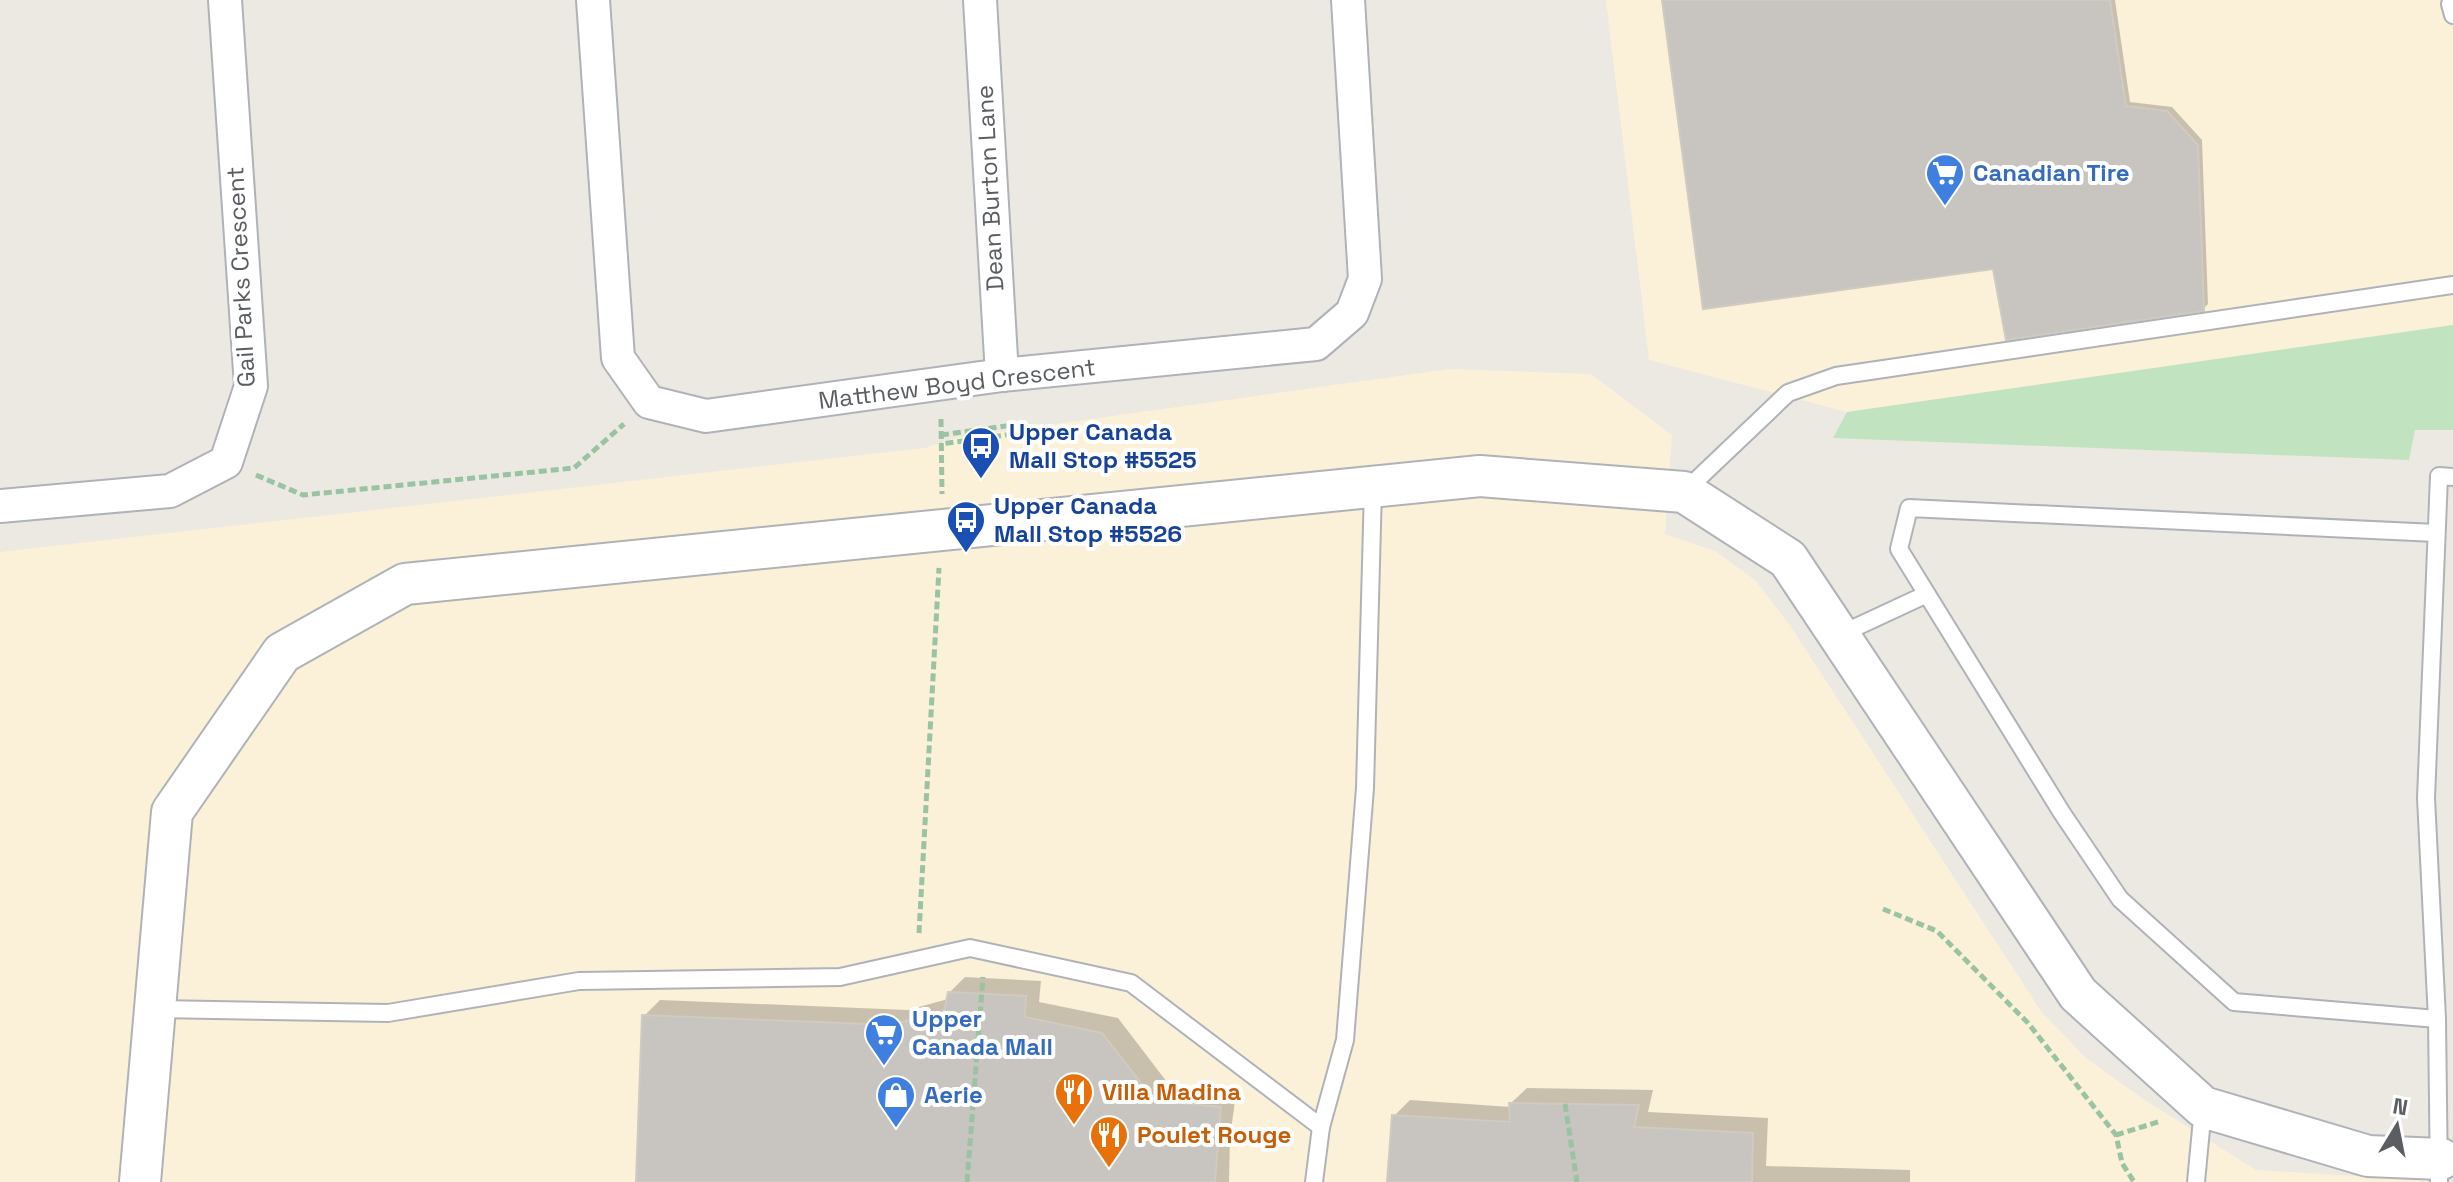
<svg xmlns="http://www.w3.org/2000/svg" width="2453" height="1182" font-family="'Space Grotesk',sans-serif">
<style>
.commercial{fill:#fbf1d8}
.green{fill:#c2e3bf}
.shadow{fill:#0003}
.building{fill:#c8c4bf;stroke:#d0cac1;stroke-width:2}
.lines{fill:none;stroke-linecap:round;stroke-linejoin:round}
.service-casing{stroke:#afb3b7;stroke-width:20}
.minor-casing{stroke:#afb3b7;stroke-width:36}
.tertiary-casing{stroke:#afb3b7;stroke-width:44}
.path{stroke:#99c3a2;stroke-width:5;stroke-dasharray:8 4;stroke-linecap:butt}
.service{stroke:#fff;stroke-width:16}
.minor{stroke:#fff;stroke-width:32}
.tertiary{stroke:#fff;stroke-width:40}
.labels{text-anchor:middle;stroke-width:8;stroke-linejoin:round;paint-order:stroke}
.shop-label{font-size:24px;font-weight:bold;fill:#366cbe;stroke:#fff;text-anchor:start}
.street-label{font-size:24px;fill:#5a5e62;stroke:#fff}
.transit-label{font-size:24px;font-weight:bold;fill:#164399;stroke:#fff;text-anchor:start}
.food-label{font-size:24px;font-weight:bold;fill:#c56008;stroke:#fff;text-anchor:start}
</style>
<rect width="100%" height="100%" fill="#ece9e2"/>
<!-- commercial -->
<g class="commercial">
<polygon points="1606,0 2453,0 2453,325 1847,412 1649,360"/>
<polygon points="1449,369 1591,374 1672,435 1665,534 1715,551 1755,580 1789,624 2041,1011 2086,1058 2143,1099 2256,1170 2453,1182 0,1182 0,552 925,448 955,438"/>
</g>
<!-- green -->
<polygon class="green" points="2453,325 2453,430 2415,430 2409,460 1833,438 1847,412"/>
<!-- shadow -->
<g class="shadow">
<polygon points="1664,0 2115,0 2130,102 2172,107 2202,140 2208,304 2203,309 1995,267"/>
<polygon points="965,977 1041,981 1039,1002 1118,1018 1170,1086 1236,1093 1230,1138 1229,1182 638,1182 644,1016 660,1000 908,1010 948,999 949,993"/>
<polygon points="1527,1088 1653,1090 1648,1112 1768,1118 1766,1166 1910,1170 1910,1182 1389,1182 1394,1116 1410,1100 1511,1107 1511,1103"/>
</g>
<!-- building -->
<g class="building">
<polygon points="1662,0 2110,0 2126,106 2167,111 2198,145 2204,311 2006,340 1993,269 1703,309"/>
<polygon points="948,992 1026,996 1025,1017 1102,1033 1155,1101 1221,1107 1215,1182 636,1182 642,1015 891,1025 944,1011"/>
<polygon points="1509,1103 1639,1105 1634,1127 1753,1133 1752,1182 1387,1182 1392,1115 1510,1122"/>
</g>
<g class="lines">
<defs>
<g id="service">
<polyline points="2450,4 2453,15"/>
<polyline points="1685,491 1788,393 1836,376 2453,285"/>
<polyline points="2436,533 1909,508 1899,549 2062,813 2120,899 2234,1002 2437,1019"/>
<polyline points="1839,635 1925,595"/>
<polyline points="157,1009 388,1013 579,981 840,977 970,948 1131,983 1321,1127 1345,1040 1365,788 1373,488"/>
<polyline points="1314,1182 1321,1127"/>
<polyline points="2196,1182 2203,1108"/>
<polyline points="2439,1182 2437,1019 2426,798 2439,476 2453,477"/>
</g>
<g id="minor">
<polyline points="593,0 618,358 649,402 706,416 1002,375 1316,344 1352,313 1365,279 1348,0"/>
<polyline points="980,0 1002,375"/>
<polyline points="0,506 170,491 226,462 251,386 225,0"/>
</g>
<polyline id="tertiary" points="140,1182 172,812 282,653 405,584 1480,476 1684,492 1788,559 2078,994 2203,1107 2368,1156 2441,1159"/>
</defs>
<!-- service casing -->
<use href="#service" class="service-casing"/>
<!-- minor casing -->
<use href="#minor" class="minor-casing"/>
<!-- tertiary casing -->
<use href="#tertiary" class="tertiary-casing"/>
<!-- path -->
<g class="path">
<polyline points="941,419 942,494"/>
<polyline points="941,435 1020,424 1020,433 941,444"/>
<polyline points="256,475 303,495 574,468 624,424"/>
<polyline points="1883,909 1937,931 2028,1023 2116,1135 2122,1163 2134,1182"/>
<polyline points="919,933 939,568"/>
<polyline points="1565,1104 1577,1182"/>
<polyline points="2116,1135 2161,1121"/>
<polyline points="967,1182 983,977"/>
</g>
<!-- service -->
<use href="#service" class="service"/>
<!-- minor -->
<use href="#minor" class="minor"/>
<!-- tertiary -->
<use href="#tertiary" class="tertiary"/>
</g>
<!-- icons -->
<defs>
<symbol id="supermarket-pin" viewBox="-11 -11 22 30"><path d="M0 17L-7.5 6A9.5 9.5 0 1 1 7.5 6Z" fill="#3f7fe0" stroke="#fff"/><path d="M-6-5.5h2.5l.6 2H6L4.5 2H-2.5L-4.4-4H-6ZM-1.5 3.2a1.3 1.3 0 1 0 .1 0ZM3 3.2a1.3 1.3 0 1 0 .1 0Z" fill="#fff"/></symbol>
<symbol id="bus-pin" viewBox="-11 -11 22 30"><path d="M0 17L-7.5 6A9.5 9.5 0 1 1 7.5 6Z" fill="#1a4fb4" stroke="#fff"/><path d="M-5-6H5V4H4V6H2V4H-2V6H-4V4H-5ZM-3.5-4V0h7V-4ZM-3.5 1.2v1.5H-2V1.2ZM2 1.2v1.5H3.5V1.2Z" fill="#fff"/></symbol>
<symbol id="restaurant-pin" viewBox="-11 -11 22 30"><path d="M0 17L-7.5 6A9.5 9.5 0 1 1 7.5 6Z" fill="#e8710a" stroke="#fff"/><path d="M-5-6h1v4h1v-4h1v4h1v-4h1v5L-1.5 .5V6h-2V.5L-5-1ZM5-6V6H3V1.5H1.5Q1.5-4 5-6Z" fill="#fff"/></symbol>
<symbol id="shop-pin" viewBox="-11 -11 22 30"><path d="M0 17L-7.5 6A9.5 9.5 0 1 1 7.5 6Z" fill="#3f7fe0" stroke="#fff"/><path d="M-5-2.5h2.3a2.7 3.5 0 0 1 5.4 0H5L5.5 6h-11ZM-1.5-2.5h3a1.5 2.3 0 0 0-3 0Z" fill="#fff"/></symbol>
</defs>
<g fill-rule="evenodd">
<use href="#supermarket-pin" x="1923" y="151" width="44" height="60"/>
<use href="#bus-pin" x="959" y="424" width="44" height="60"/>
<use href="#bus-pin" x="944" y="498" width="44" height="60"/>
<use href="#supermarket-pin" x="862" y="1011" width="44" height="60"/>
<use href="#restaurant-pin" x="1052" y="1070" width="44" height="60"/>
<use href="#shop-pin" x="874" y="1073" width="44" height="60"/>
<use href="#restaurant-pin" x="1087" y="1113" width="44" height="60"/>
</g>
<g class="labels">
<!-- shop labels -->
<g class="shop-label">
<text x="1973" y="181">Canadian Tire</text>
<text x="912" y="1027">Upper<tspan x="912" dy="28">Canada Mall</tspan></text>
<text x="924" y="1103">Aerie</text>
</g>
<!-- street labels -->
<g class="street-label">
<text transform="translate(990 188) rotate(-93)" y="8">Dean Burton Lane</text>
<text transform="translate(241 277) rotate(-93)" y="8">Gail Parks Crescent</text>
<text transform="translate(957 384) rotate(-7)" y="8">Matthew Boyd Crescent</text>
</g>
<!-- transit labels -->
<g class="transit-label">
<text x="1009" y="440">Upper Canada<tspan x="1009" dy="28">Mall Stop #5525</tspan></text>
<text x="994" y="514">Upper Canada<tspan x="994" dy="28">Mall Stop #5526</tspan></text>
</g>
<!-- food labels -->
<g class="food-label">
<text x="1102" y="1100">Villa Madina</text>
<text x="1137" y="1143">Poulet Rouge</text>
</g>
</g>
<!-- north arrow -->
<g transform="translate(2397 1126) rotate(10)" stroke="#ffffff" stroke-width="6" paint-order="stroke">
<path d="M0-6L14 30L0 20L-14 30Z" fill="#5a5e62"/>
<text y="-12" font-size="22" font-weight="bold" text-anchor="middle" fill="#5a5e62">N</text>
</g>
</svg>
